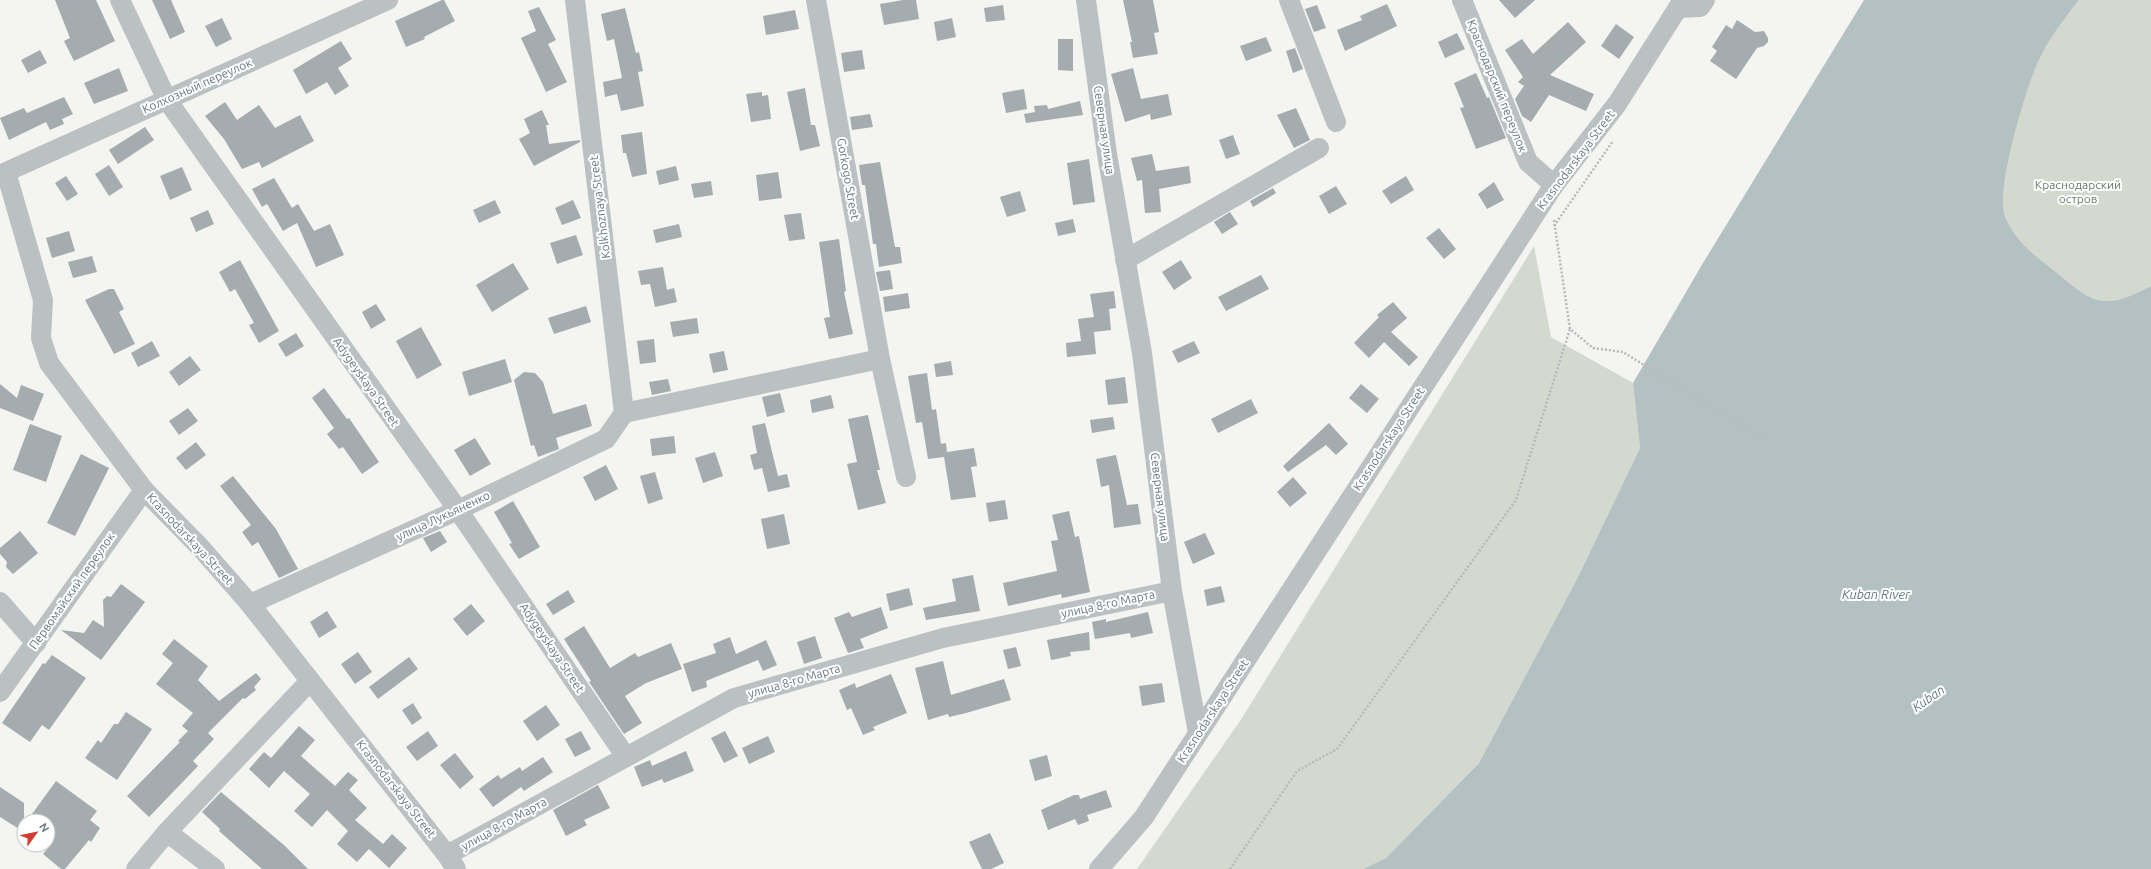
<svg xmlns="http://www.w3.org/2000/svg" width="2151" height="869" font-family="Ubuntu,sans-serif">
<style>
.green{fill:#d4d9d0}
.water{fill:#b3c1c3}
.building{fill:#a4acaf}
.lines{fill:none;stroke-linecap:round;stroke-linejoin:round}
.path{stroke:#b7babc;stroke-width:2.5;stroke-dasharray:2 2;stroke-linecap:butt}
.minor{stroke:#bbc0c2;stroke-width:20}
.labels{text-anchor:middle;stroke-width:4;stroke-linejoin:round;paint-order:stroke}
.street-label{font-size:12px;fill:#66787f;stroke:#fff}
.park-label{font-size:12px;fill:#6b7764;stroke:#fff}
.water-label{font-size:13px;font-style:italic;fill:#617a7c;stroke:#fff}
</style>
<rect width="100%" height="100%" fill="#f4f4f1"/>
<!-- green -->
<g class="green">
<path d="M 2079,0 L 2151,0 L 2151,286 C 2110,307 2098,308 2062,277 C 2039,258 2016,244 2005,216 C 1995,190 2027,84 2040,58 C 2050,37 2065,18 2079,0 Z"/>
<polygon points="1534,246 1551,337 1633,383 1640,448 1577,579 1479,763 1386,858 1363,869 1137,869 1242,718"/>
</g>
<!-- water -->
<path class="water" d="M 1864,0 L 2079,0 C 2065,18 2050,37 2040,58 C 2027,84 1995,190 2005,216 C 2016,244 2039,258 2062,277 C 2098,308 2110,307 2151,286 L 2151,869 L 1363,869 L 1386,858 L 1479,763 L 1577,579 L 1640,448 L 1633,383 L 1703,263 Z"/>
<!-- building -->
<g class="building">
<polygon points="55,0 96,0 115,41 74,61 64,41 70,38"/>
<polygon points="152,0 171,0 185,32 170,39"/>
<polygon points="442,0 444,0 455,21 424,37 425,39 406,47 395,21"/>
<polygon points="903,0 916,0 919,19 884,25 880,4"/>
<polygon points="1123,0 1153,0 1159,32 1154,33 1158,54 1133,58 1130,42 1132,42"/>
<polygon points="1499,0 1535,0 1515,18"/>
<polygon points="1387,4 1397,26 1345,51 1337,30 1362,20 1360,16"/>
<polygon points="1003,5 1005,20 986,22 984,8"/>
<polygon points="1317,5 1326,28 1314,32 1305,9"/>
<polygon points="539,7 556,40 548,44 567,82 546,92 521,38 536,31 528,11"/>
<polygon points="625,8 636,53 639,52 643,71 638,72 644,106 621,111 617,94 605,97 603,82 622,78 614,39 607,41 601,14"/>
<polygon points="795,10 799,29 766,35 763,16"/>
<polygon points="222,18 232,39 216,47 205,26"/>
<polygon points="952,18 956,37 937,41 934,22"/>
<polygon points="1737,20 1755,32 1764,31 1768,38 1768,42 1764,46 1757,48 1736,79 1710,61 1717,51 1712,47 1726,25 1732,29"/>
<polygon points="1568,22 1586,42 1550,75 1594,94 1586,111 1549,95 1531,122 1522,116 1515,99 1524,86 1518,82 1523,77 1505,50 1522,39 1533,54"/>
<polygon points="1616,24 1634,37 1619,59 1601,46"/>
<polygon points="1457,33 1465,49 1445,58 1438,42"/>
<polygon points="1266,37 1272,51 1246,61 1240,46"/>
<polygon points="1058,39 1073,39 1073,71 1058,70"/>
<polygon points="341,41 352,59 338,68 349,86 335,95 327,82 306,94 293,70"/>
<polygon points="1295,48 1303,69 1293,73 1286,51"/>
<polygon points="40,50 47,63 28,73 21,60"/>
<polygon points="862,50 865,69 844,72 841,53"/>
<polygon points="119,68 128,91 94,104 84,83"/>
<polygon points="1133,68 1141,99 1168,94 1172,115 1151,120 1150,114 1125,122 1111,74"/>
<polygon points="1476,73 1487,98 1489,97 1506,138 1476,149 1460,108 1464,107 1454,83"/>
<polygon points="805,88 811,125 815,125 820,146 800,151 787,92"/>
<polygon points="1024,89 1027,109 1006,113 1002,93"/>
<polygon points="762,92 762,96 768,95 771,119 751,122 746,94"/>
<polygon points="64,97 73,114 62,119 64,124 50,130 46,122 9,140 0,118 24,108 27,113"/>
<polygon points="1080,101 1083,115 1026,123 1024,114 1035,112 1034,106 1047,105 1048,109"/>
<polygon points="225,102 237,120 259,105 275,128 300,115 314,141 262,168 259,162 242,169 224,139 205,116"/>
<polygon points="1296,108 1310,140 1294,148 1277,115"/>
<polygon points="542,110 549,125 546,125 549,144 580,140 580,142 534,166 519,139 530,133 524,119"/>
<polygon points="870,114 873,127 852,130 850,117"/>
<polygon points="145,127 154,140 118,164 109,150"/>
<polygon points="642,132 647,174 632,177 626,153 623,153 621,135"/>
<polygon points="1233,135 1240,154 1226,159 1219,140"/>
<polygon points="1152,154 1156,171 1189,166 1191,183 1159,189 1161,212 1145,213 1142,180 1137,181 1131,158"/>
<polygon points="1089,159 1095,202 1073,205 1067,163"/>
<polygon points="880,162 895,247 900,247 902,263 879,267 876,244 873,244 865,185 862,185 859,165"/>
<polygon points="109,165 123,187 109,196 95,174"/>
<polygon points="676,166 679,180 659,185 656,171"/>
<polygon points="182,167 192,190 170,200 160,176"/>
<polygon points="778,172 782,198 759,201 756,175"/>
<polygon points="66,176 78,194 67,201 55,183"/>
<polygon points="1406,176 1414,190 1391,204 1382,191"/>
<polygon points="274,178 292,208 298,204 314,231 330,224 344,255 316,267 297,223 283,231 267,204 262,207 252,189"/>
<polygon points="711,181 713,195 694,198 691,184"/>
<polygon points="1494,182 1504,200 1487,209 1478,194"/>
<polygon points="1336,186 1347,204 1329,214 1319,196"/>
<polygon points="1273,188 1276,193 1253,207 1250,201"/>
<polygon points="1020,191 1026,211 1007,217 1000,197"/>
<polygon points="495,200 501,213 479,223 473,210"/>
<polygon points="573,200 581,218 562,225 555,208"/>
<polygon points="208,210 214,224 196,232 190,218"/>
<polygon points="1230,212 1238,224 1222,234 1214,222"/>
<polygon points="801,213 805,239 789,241 784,215"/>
<polygon points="1073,219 1076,232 1058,236 1055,223"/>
<polygon points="679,224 682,237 656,243 653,230"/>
<polygon points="1439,228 1456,249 1444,259 1426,238"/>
<polygon points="69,231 75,251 52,258 46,238"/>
<polygon points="576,235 583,255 557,264 550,243"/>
<polygon points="839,239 846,291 844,292 853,334 829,339 824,318 830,317 819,242"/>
<polygon points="92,256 97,272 73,278 68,262"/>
<polygon points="240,260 279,331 259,343 249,325 254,323 235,289 230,292 219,272"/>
<polygon points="1181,260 1192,278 1174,290 1162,272"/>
<polygon points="513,263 529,289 492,312 476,285"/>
<polygon points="663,267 667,290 674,288 677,302 655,307 650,284 641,285 638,271"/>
<polygon points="890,270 893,289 880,291 876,272"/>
<polygon points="1261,275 1269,289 1226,311 1218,297"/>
<polygon points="109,289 114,289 124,309 119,312 135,344 114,354 85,300"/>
<polygon points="1114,291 1116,308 1109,309 1111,330 1094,332 1096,354 1067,357 1066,343 1081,341 1078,319 1094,317 1090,294"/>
<polygon points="908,293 910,308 885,312 883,297"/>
<polygon points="1393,302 1407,318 1391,332 1418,357 1409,366 1384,342 1369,358 1354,343 1379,317 1377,315"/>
<polygon points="376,304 386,320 371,329 362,312"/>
<polygon points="586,306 591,322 554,334 548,318"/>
<polygon points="697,318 699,333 673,337 670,322"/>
<polygon points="421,327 442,365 417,379 396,341"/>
<polygon points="296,333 304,346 286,357 278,344"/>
<polygon points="654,339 656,362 640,364 637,341"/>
<polygon points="152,341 160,356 138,367 131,353"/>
<polygon points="1194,341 1200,353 1178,363 1172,351"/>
<polygon points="724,351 728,370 713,373 709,354"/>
<polygon points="190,356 201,370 179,386 169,372"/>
<polygon points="505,359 512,382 469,396 462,372"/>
<polygon points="951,361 953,375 936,377 934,364"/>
<polygon points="524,372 535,373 543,382 553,414 586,404 592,426 556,438 559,449 538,457 534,445 531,446 514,380"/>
<polygon points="927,373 932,410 936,409 941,444 946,443 947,452 974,448 977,466 971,467 976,497 951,500 944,457 928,459 922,422 916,423 908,376"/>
<polygon points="1125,377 1128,403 1108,405 1105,380"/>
<polygon points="668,379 671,391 652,395 649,382"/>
<polygon points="0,384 17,398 21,385 44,394 33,421 0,408"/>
<polygon points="1361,384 1379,399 1367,413 1349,398"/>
<polygon points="324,388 347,419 349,418 379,462 362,474 343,447 339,449 327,434 334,428 312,398"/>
<polygon points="780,393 785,412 767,417 762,397"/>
<polygon points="831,395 834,408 812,413 810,400"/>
<polygon points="1251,399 1258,413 1218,433 1211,419"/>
<polygon points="188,408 198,421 179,435 169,421"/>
<polygon points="868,415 880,470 877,470 886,503 858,510 847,464 857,462 848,419"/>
<polygon points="1113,417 1115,429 1092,433 1090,420"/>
<polygon points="765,423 778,476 787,474 790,487 768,492 762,468 754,470 750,455 757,453 752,426"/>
<polygon points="1329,423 1348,444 1336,455 1326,445 1288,472 1283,466"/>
<polygon points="30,424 62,436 46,482 13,470"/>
<polygon points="674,436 676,453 652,456 650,439"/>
<polygon points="475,438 491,464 470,476 454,450"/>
<polygon points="196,442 206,455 186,470 176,458"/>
<polygon points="715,452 723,476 703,483 695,458"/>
<polygon points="81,454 109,468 75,536 47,523"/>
<polygon points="1116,455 1127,505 1138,504 1141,524 1114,528 1109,485 1101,487 1096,459"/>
<polygon points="606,465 618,489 595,501 583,477"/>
<polygon points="655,472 663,499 648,504 640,476"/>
<polygon points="233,476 276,529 298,569 279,578 258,542 252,546 242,532 251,525 220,486"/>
<polygon points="1293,477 1307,493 1290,507 1277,492"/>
<polygon points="1005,500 1008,519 989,522 986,503"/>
<polygon points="513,501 540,547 519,559 509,544 512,543 494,512"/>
<polygon points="1069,511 1075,537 1079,536 1090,592 1062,598 1061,594 1008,606 1003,583 1057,571 1051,541 1058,540 1052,515"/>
<polygon points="784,514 790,544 767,549 761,519"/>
<polygon points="20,531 38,553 13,574 6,567 7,562 0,554 0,548"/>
<polygon points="440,531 447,542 431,552 423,538"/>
<polygon points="1205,533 1215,554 1193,564 1184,542"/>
<polygon points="973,575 980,611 926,620 923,608 956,601 952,579"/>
<polygon points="121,584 145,602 101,660 61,630 84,633 93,620 104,627 103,600 107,596 111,597"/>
<polygon points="1221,586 1225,602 1207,606 1204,590"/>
<polygon points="909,588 913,605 890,611 886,594"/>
<polygon points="568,590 575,602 553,615 546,604"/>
<polygon points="471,604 485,621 467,636 453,619"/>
<polygon points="881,607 888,628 860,639 864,648 848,653 834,618 849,612 852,617"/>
<polygon points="327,611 337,627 319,638 310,622"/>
<polygon points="1148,612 1153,633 1131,638 1130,633 1095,639 1092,622 1106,619 1106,622"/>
<polygon points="584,626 610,668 635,653 638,657 671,643 682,669 646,683 625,696 642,723 624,734 589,682 591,681 564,639"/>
<polygon points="1089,632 1090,650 1070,652 1071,656 1051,660 1047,640"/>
<polygon points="815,636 822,658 804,664 797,642"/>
<polygon points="730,637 736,654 766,640 777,665 763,671 758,660 706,681 707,687 692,692 683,664 716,653 713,644"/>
<polygon points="174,639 208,666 198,680 219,701 256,673 261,679 254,687 256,690 245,699 243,698 208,733 214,739 193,761 198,766 149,817 127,796 180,742 178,741 188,731 182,726 193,713 156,684 173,663 162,654"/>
<polygon points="1016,647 1021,666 1008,669 1003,650"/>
<polygon points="358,652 372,672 355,684 341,664"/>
<polygon points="52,655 86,678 49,730 42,725 30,742 2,723 43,663 45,664"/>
<polygon points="409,657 418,669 378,699 369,687"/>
<polygon points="943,661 951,695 1004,679 1011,700 966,713 949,717 948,714 928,720 915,668"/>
<polygon points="891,674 907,713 873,727 875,730 863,735 851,708 847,710 839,690 855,683 856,688"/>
<polygon points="1162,683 1165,702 1142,706 1139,686"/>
<polygon points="413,703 422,718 412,725 402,710"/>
<polygon points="546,705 560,725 537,741 523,721"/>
<polygon points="126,712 152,729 117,780 85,758 98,740 101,743 114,724 118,724"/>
<polygon points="299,726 315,740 301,756 335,786 348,772 358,780 349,790 367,808 355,820 383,844 392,834 407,848 389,868 369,849 357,862 337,844 348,831 327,810 312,827 294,811 310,794 284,771 269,788 249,769 264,752 271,758"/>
<polygon points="428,731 438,746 417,761 406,747"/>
<polygon points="581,731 591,749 575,757 565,739"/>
<polygon points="725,731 738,756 724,763 711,738"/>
<polygon points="768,736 775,752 749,764 742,748"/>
<polygon points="686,751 694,771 664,783 662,779 642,787 634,767 650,760 652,766"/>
<polygon points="455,753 474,777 460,789 440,765"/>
<polygon points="1047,755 1052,776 1035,781 1029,760"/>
<polygon points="543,757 553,772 524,791 521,787 493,807 479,789 498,775 501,779 520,767 522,771"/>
<polygon points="56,781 97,811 90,820 100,828 91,842 89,840 65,869 61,869 43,854 48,848 43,845 48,845 48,821 27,821"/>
<polygon points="598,785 610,808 584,820 587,825 566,836 553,810"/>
<polygon points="0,787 24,803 24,832 0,817"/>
<polygon points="1106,790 1112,807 1087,815 1089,821 1078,825 1075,819 1048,830 1041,810 1074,795 1079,795 1080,799"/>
<polygon points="221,792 285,846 308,869 262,869 219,831 220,829 202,812"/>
<polygon points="990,833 1004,863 991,869 982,869 969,842"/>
</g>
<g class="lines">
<!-- path -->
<g class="path">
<polyline points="1554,220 1570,329 1593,348 1623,352 1764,439"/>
<polyline points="1554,226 1613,141"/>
<polyline points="1230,869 1297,771 1337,749 1516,500 1570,329"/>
</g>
<!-- minor -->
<g class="minor">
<polyline points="120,0 167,100 458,510 626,757"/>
<polyline points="388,0 6,172 43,300 41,338 49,363 144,490 200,547 250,604 447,855 456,869"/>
<polyline points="575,0 624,413"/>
<polyline points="816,0 880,359 906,477"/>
<polyline points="1086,0 1107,154 1142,353 1172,591 1198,733"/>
<polyline points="1289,0 1336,122"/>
<polyline points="1462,0 1528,162 1554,185"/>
<polyline points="1678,8 1700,7 1705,0"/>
<polyline points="1125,260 1319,148"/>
<polyline points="624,413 880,359"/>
<polyline points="0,602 36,643"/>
<polyline points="250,604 458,510 606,439 624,413"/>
<polyline points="0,692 144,490"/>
<polyline points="167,832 215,869"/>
<polyline points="447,855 734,698 943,638 1172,591"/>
<polyline points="136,869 167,832 310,681"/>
<polyline points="1099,869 1144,817 1554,185 1617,104 1683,0"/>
</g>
</g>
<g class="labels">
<!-- street labels -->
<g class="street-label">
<text transform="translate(197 86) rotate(-24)" y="4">Колхозный переулок</text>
<text transform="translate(1497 86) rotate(68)" y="4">Краснодарский переулок</text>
<text transform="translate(1104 130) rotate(82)" y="4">Северная улица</text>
<text transform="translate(1576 160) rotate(-53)" y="4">Krasnodarskaya Street</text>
<text transform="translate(848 179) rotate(80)" y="4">Gorkogo Street</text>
<text transform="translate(600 207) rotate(-97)" y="4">Kolkhoznaya Street</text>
<text transform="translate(366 382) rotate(55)" y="4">Adygeyskaya Street</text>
<text transform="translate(1389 439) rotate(-57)" y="4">Krasnodarskaya Street</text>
<text transform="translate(1160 497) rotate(83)" y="4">Северная улица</text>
<text transform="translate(443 516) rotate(-25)" y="4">улица Лукьяненко</text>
<text transform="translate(190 539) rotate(47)" y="4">Krasnodarskaya Street</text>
<text transform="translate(72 591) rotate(-55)" y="4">Первомайский переулок</text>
<text transform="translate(1108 604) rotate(-12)" y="4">улица 8-го Марта</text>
<text transform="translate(552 648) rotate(56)" y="4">Adygeyskaya Street</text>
<text transform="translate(794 681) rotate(-16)" y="4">улица 8-го Марта</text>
<text transform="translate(1213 711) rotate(-57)" y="4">Krasnodarskaya Street</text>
<text transform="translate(396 789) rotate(52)" y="4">Krasnodarskaya Street</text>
<text transform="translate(504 824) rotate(-29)" y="4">улица 8-го Марта</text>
</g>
<!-- park labels -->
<g class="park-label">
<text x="2078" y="189">Краснодарский<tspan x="2078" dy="14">остров</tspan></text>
</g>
<!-- water labels -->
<g class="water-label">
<text x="1876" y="599">Kuban River</text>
<text transform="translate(1928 698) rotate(-35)" y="5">Kuban</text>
</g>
</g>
<!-- north arrow -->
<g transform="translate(36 833) rotate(57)"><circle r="19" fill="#ffffff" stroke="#c2c9cc"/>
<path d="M0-3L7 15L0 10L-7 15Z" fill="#d33d31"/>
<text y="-6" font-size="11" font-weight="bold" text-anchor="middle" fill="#66787f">N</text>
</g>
</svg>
